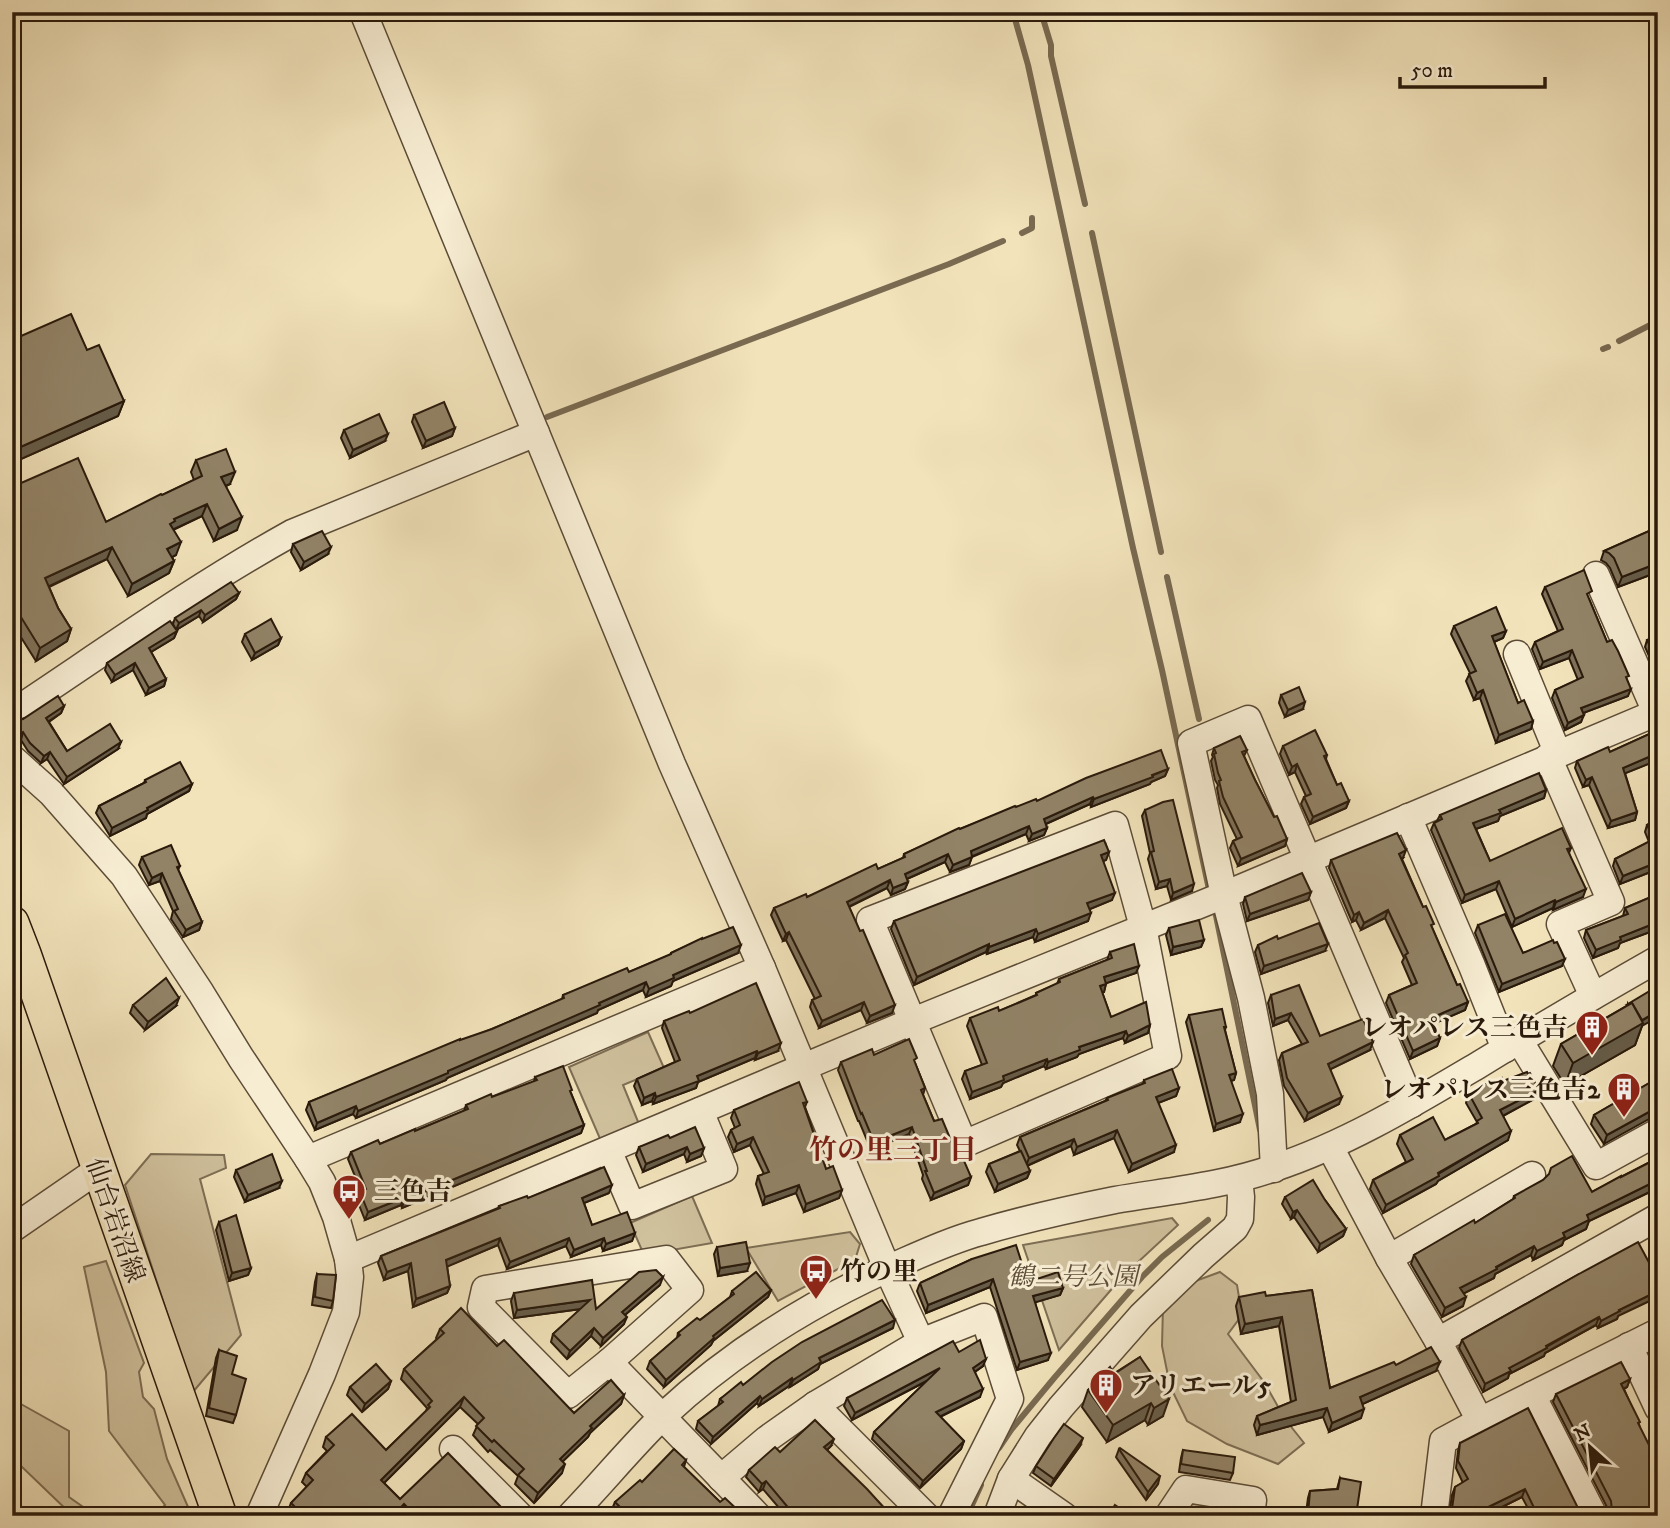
<svg xmlns="http://www.w3.org/2000/svg" width="1670" height="1528" font-family="'IM FELL DW Pica','Noto Serif JP',serif">
<style>
.green{fill:#d0c19d;stroke:#7d6e54;stroke-width:2}
.lines{fill:none;stroke-linecap:round;stroke-linejoin:round}
.stream{stroke:#796a51;stroke-width:6}
.minor-casing{stroke:#5c4c37;stroke-width:29}
.major-casing{stroke:#2a1a0b;stroke-width:36}
.minor{stroke:#f7edd3;stroke-width:26}
.major{stroke:#f2e3bb;stroke-width:33}
.wall{fill:#7e7159;stroke:#2a1a0b;stroke-width:2}
.shaded-wall{fill:#665c48;stroke:#2a1a0b;stroke-width:2}
.building{fill:#928367;stroke:#2a1a0b;stroke-width:2}
.labels{text-anchor:middle;stroke-width:6;stroke-linejoin:round;paint-order:stroke}
.poi-label{font-size:26px;font-weight:bold;fill:#2a1a0b;stroke:#f7edd3;text-anchor:start}
.street-label{font-size:26px;fill:#2a1a0b;stroke:#f7edd3}
.park-label{font-size:26px;font-style:italic;fill:#5c4c37;stroke:#f7edd3}
.neighbourhood-label{font-size:28px;font-weight:bold;fill:#7a1f14;stroke:#f7edd3}
</style>
<rect width="100%" height="100%" fill="#f2e3bb"/>
<filter id="stains"><feTurbulence type="fractalNoise" baseFrequency=".00286" numOctaves="4"/><feColorMatrix values="0 0 0 0 .2 0 0 0 0 .09 0 0 0 0 .02 0 0 0 .5 -.17"/></filter>
<radialGradient id="worn" r=".72"><stop offset=".6" stop-color="#630" stop-opacity="0"/><stop offset="1" stop-color="#630" stop-opacity=".3"/></radialGradient>
<!-- green -->
<g class="green">
<polygon points="648,1032 664,1068 623,1085 639,1124 601,1141 569,1067"/>
<polygon points="151,1154 224,1155 226,1168 200,1179 241,1335 193,1392 125,1185"/>
<polygon points="692,1196 712,1243 644,1255 630,1223"/>
<polygon points="1172,1218 1178,1225 1123,1276 1059,1350 1023,1245"/>
<polygon points="850,1232 860,1244 855,1260 778,1301 746,1248"/>
<polygon points="106,1261 144,1363 139,1372 143,1397 154,1409 167,1459 192,1516 155,1516 165,1505 109,1431 106,1372 84,1267"/>
<polygon points="1220,1272 1237,1285 1242,1315 1228,1334 1264,1382 1285,1419 1304,1443 1278,1464 1227,1444 1187,1421 1170,1386 1162,1346 1163,1306 1179,1287"/>
<polygon points="12,1399 69,1431 69,1497 96,1516 73,1516 20,1465 12,1465"/>
<polygon points="1190,1501 1233,1505 1241,1516 1179,1516"/>
</g>
<g class="lines">
<!-- stream -->
<g class="stream">
<polyline points="1013,12 1028,65 1133,548 1162,670 1210,894"/>
<polyline points="1041,12 1051,45 1051,56 1085,204"/>
<polyline points="1022,233 1032,228 1032,218"/>
<polyline points="1092,233 1161,552"/>
<polyline points="1619,341 1658,321"/>
<polyline points="1603,349 1608,347"/>
<polyline points="547,417 949,264 1003,241"/>
<polyline points="1167,577 1199,719"/>
<polyline points="1215,911 1260,1130"/>
<polyline points="999,1448 1011,1430 1055,1377 1142,1277 1162,1257 1208,1220"/>
<polyline points="967,1516 981,1485"/>
</g>
<defs>
<g id="minor">
<polyline points="363,12 672,764 762,968 887,1268 921,1342"/>
<polyline points="1596,575 1658,717"/>
<polyline points="1517,654 1558,754"/>
<path d="M 12,713 C 104,652 195,587 292,533 L 536,433"/>
<polyline points="1548,757 1611,902 1560,924 1593,996"/>
<polyline points="12,758 51,793 124,876 201,993 241,1058 308,1159 322,1182 336,1217 348,1259 350,1277 346,1312 322,1374 259,1516"/>
<polyline points="1408,817 1472,966 1505,1049"/>
<polygon points="1115,825 1143,927 1168,1056 964,1144 870,920"/>
<polyline points="1519,1040 1596,1166 1658,1132"/>
<polyline points="1330,1147 1389,1258 1438,1341 1480,1421"/>
<polyline points="608,1150 632,1206 724,1169 700,1111"/>
<polyline points="308,1159 762,968"/>
<polyline points="1274,1169 1270,1094 1251,998 1224,895 1191,743 1248,719 1412,1104"/>
<polyline points="12,1229 99,1169"/>
<polyline points="1389,1258 1532,1175"/>
<polyline points="348,1259 913,1021 1224,895 1658,712"/>
<polygon points="666,1259 690,1290 609,1362 568,1395 481,1307 485,1289"/>
<polyline points="1438,1341 1658,1217"/>
<polyline points="1629,1346 1658,1408"/>
<polyline points="609,1362 758,1516"/>
<polyline points="1532,1395 1594,1516"/>
<polyline points="815,1405 926,1516"/>
<polyline points="453,1449 520,1516"/>
<polyline points="721,1478 767,1439 815,1405 921,1342 984,1317 1010,1399 951,1516"/>
<polyline points="1011,1479 1064,1516"/>
<path d="M 570,1516 C 602,1483 631,1447 664,1415 C 734,1350 817,1299 905,1261 C 930,1250 955,1239 981,1232 C 1025,1219 1070,1209 1115,1200 C 1168,1191 1223,1186 1274,1168 C 1347,1144 1414,1103 1480,1064 C 1539,1028 1598,993 1658,959"/>
<polyline points="997,1516 1011,1479 1038,1436 1061,1407 1141,1316 1203,1256 1235,1228 1240,1219 1241,1197 1239,1179"/>
<polyline points="1168,1516 1186,1489 1253,1500 1251,1516"/>
<polyline points="1434,1516 1443,1441 1480,1421 1658,1332"/>
</g>
<polyline id="major" points="12,923 24,954 220,1516"/>
</defs>
<!-- minor casing -->
<use href="#minor" class="minor-casing"/>
<!-- major casing -->
<use href="#major" class="major-casing"/>
<!-- minor -->
<use href="#minor" class="minor"/>
<!-- major -->
<use href="#major" class="major"/>
</g>
<!-- wall -->
<g class="wall">
<polygon points="12,340 87,350 124,401 118,416 12,463"/>
<polygon points="414,415 455,428 452,436 423,448 412,422"/>
<polygon points="344,430 385,441 350,458 341,438"/>
<polygon points="196,460 230,484 226,486 237,530 214,541 202,516 173,530 176,555 172,557 174,561 169,573 128,596 107,559 49,587 58,608 71,629 67,641 36,661 12,623 12,487 106,522 194,480 191,472"/>
<polygon points="1658,527 1658,572 1618,587 1610,568 1606,563 1601,560 1604,551"/>
<polygon points="293,544 328,554 301,570 291,552"/>
<polygon points="1545,587 1589,599 1607,642 1627,680 1628,696 1583,713 1581,722 1565,730 1552,698 1555,690 1578,680 1569,658 1540,669 1532,649 1535,642 1558,631 1542,594"/>
<polygon points="239,593 236,599 203,622 199,616 176,630 173,624 175,618"/>
<polygon points="1454,626 1506,631 1503,638 1494,642 1518,703 1533,721 1531,729 1496,743 1480,698 1474,700 1466,681 1470,673 1451,634"/>
<polygon points="177,631 174,638 151,652 166,679 164,686 146,695 133,670 112,682 105,670 107,663"/>
<polygon points="245,634 281,638 278,645 252,660 242,642"/>
<polygon points="1658,636 1658,672 1656,672 1645,647 1647,640"/>
<polygon points="1281,695 1303,709 1285,717 1279,703"/>
<polygon points="64,706 61,713 49,722 67,751 118,749 64,784 47,759 41,763 28,751 21,740 15,743 12,738 12,720 15,721"/>
<polygon points="1658,730 1658,760 1625,773 1637,812 1635,820 1608,828 1589,785 1583,787 1575,768 1577,761 1610,752"/>
<polygon points="1283,746 1327,755 1326,759 1337,785 1349,801 1346,808 1310,824 1301,804 1304,797 1306,796 1295,772 1289,775 1280,754"/>
<polygon points="1214,748 1247,750 1244,756 1255,780 1274,817 1287,839 1285,846 1238,866 1230,848 1233,841 1237,839 1220,804 1217,788 1218,785 1215,780 1211,761 1213,757 1212,755"/>
<polygon points="1168,769 1165,776 1151,782 1150,784 1091,807 1090,804 1046,824 1047,828 1044,835 1029,841 1026,834 972,857 969,865 950,872 945,862 907,879 908,882 905,889 891,895 887,888 849,907 892,1013 867,1023 861,1010 819,1028 810,1007 812,1000 815,999 786,940 783,941 771,915 774,908 807,897 878,869 903,858 904,854 960,829 1016,807 1037,801"/>
<polygon points="145,780 192,784 189,791 147,814 146,818 110,836 96,813 99,806 144,783"/>
<polygon points="1546,790 1544,798 1500,816 1498,821 1476,829 1490,861 1571,848 1569,853 1583,897 1553,910 1553,908 1512,927 1496,889 1462,903 1431,830 1434,823 1437,821 1440,815"/>
<polygon points="1145,810 1192,891 1171,900 1167,886 1156,889 1148,859 1150,853 1142,816"/>
<polygon points="1658,819 1658,869 1620,884 1613,866 1615,859 1649,842 1645,832 1647,825"/>
<polygon points="1109,852 1106,860 1103,861 1112,900 1090,909 1088,921 1035,942 1033,937 987,954 986,952 914,985 891,929 894,921"/>
<polygon points="142,857 180,866 178,870 202,922 199,930 183,937 171,919 173,911 160,881 149,885 139,865"/>
<polygon points="1403,858 1402,859 1457,985 1468,1002 1465,1010 1433,1024 1440,1038 1437,1046 1410,1059 1386,1003 1389,995 1412,985 1402,962 1404,958 1385,918 1361,930 1356,920 1352,922 1329,868 1331,860"/>
<polygon points="1311,892 1308,900 1247,921 1243,904 1245,897"/>
<polygon points="1658,894 1658,929 1620,943 1618,948 1593,958 1584,938 1586,930 1623,916 1625,908"/>
<polygon points="1478,925 1523,953 1554,943 1562,966 1499,992 1475,933"/>
<polygon points="1169,928 1204,940 1201,947 1171,955 1166,935"/>
<polygon points="702,939 738,953 673,981 671,986 646,997 643,990 598,1010 597,1013 447,1078 446,1080 356,1118 353,1114 315,1130 306,1110 309,1102 492,1029 562,999 563,995 629,972 670,955 671,953"/>
<polygon points="1278,939 1325,951 1261,974 1255,952 1258,945"/>
<polygon points="1110,952 1136,973 1106,983 1104,992 1102,992 1111,1017 1150,1025 1148,1033 1125,1043 1123,1038 1079,1054 1077,1057 1046,1069 1044,1066 1003,1083 1001,1087 970,1099 962,1079 965,1071 982,1065 967,1026 970,1018 999,1011 1036,995 1036,993 1057,984 1059,979 1107,960"/>
<polygon points="1271,995 1320,1036 1370,1050 1330,1069 1339,1104 1305,1121 1284,1086 1279,1060 1282,1053 1302,1044 1288,1020 1273,1026 1268,1003"/>
<polygon points="1628,1004 1642,1026 1635,1045 1565,1085 1553,1066 1561,1044 1628,1005"/>
<polygon points="133,1005 176,1006 145,1030 130,1013"/>
<polygon points="690,1013 778,1051 755,1060 755,1058 698,1082 696,1088 653,1104 652,1101 642,1105 634,1086 637,1079 675,1062 662,1028 664,1021"/>
<polygon points="1189,1015 1226,1027 1225,1030 1236,1073 1234,1080 1231,1081 1240,1122 1214,1131 1186,1022"/>
<polygon points="874,1055 915,1063 925,1088 923,1095 934,1121 952,1143 960,1157 971,1177 968,1185 931,1200 922,1179 923,1175 909,1134 871,1150 859,1121 858,1121 838,1070 841,1062"/>
<polygon points="535,1077 571,1093 584,1125 581,1133 402,1208 401,1205 365,1220 357,1200 361,1191 348,1159 351,1152 380,1144 415,1131 464,1111 466,1105 492,1097 534,1082"/>
<polygon points="1658,1078 1604,1144 1591,1124 1594,1115"/>
<polygon points="1144,1080 1179,1088 1176,1096 1158,1103 1174,1152 1129,1172 1114,1138 1074,1155 1071,1146 1027,1166 1030,1171 1027,1178 995,1192 986,1172 989,1164 1020,1151 1017,1145 1020,1137 1105,1101 1107,1098 1143,1084"/>
<polygon points="1503,1081 1536,1098 1503,1116 1508,1140 1438,1181 1436,1184 1383,1213 1370,1189 1373,1180 1406,1162 1397,1144 1400,1135 1445,1140 1476,1124 1477,1122 1466,1103 1469,1094 1489,1085"/>
<polygon points="807,1102 805,1107 826,1169 842,1190 839,1198 804,1212 796,1193 763,1205 756,1184 758,1176 764,1174 750,1145 734,1152 728,1137 731,1130 735,1128 731,1118 734,1110"/>
<polygon points="670,1138 704,1148 701,1156 687,1162 684,1154 643,1172 636,1155 639,1147"/>
<polygon points="1658,1158 1658,1188 1589,1221 1586,1229 1564,1240 1562,1245 1533,1260 1531,1255 1495,1274 1494,1278 1464,1293 1463,1306 1442,1317 1411,1264 1414,1255 1475,1223 1513,1199 1514,1196 1592,1192"/>
<polygon points="236,1170 279,1188 245,1202 234,1177"/>
<polygon points="609,1193 584,1203 592,1225 635,1233 632,1241 603,1251 601,1245 571,1257 566,1246 507,1269 498,1245 447,1266 450,1286 447,1293 413,1307 408,1271 384,1280 378,1263 381,1256 498,1208 499,1206 528,1198"/>
<polygon points="1285,1197 1325,1200 1346,1229 1343,1236 1318,1252 1294,1217 1291,1219 1282,1204"/>
<polygon points="219,1222 251,1268 248,1275 229,1281 216,1230"/>
<polygon points="717,1247 747,1271 718,1276 714,1254"/>
<polygon points="972,1259 1028,1282 1063,1288 1060,1295 1035,1302 1048,1360 1017,1370 990,1287 926,1313 917,1291 920,1283"/>
<polygon points="317,1274 333,1301 331,1308 312,1305 315,1282"/>
<polygon points="1579,1274 1618,1316 1617,1319 1598,1328 1596,1325 1545,1353 1544,1356 1509,1374 1508,1378 1483,1392 1459,1348 1462,1340"/>
<polygon points="660,1285 625,1315 624,1324 601,1346 591,1336 567,1359 551,1342 553,1334 581,1309 514,1318 511,1301 514,1293 596,1309"/>
<polygon points="771,1290 768,1297 713,1341 711,1345 664,1387 647,1369 650,1361 677,1338 678,1333 700,1320 730,1297 732,1291"/>
<polygon points="1312,1290 1330,1388 1396,1365 1436,1371 1362,1404 1361,1418 1329,1432 1323,1417 1257,1435 1254,1425 1257,1416 1291,1402 1279,1326 1241,1334 1236,1306 1239,1297 1266,1296"/>
<polygon points="893,1328 820,1364 818,1369 790,1387 789,1386 759,1406 757,1403 711,1444 696,1429 698,1421 718,1406 720,1399 743,1385"/>
<polygon points="440,1329 497,1346 574,1413 624,1395 621,1404 590,1433 588,1437 563,1461 562,1473 534,1503 515,1484 518,1476 490,1450 488,1452 473,1435 478,1424 460,1407 384,1483 400,1499 503,1516 402,1516 400,1514 399,1516 290,1516 287,1513 291,1503 307,1487 302,1482 306,1473 327,1451 323,1447 326,1437 386,1450 426,1411 427,1408 401,1379 404,1369 437,1339 436,1338"/>
<polygon points="1658,1344 1658,1369 1650,1354 1653,1346"/>
<polygon points="219,1350 232,1374 236,1415 233,1423 206,1416 216,1358"/>
<polygon points="959,1352 983,1366 975,1372 980,1397 940,1417 964,1441 961,1449 920,1488 872,1439 874,1432 927,1381 852,1420 844,1406 847,1398"/>
<polygon points="1140,1357 1163,1416 1148,1425 1145,1420 1107,1442 1082,1407 1088,1390"/>
<polygon points="1630,1379 1627,1387 1624,1389 1639,1424 1658,1516 1609,1516 1608,1509 1553,1402 1556,1394"/>
<polygon points="391,1381 388,1389 362,1412 347,1395 350,1387"/>
<polygon points="1460,1443 1582,1516 1532,1516 1522,1497 1484,1516 1473,1516 1473,1514 1470,1516 1449,1516 1452,1495 1455,1487 1463,1483 1456,1468 1458,1451"/>
<polygon points="831,1446 827,1450 887,1511 887,1513 890,1516 786,1516 763,1489 759,1492 746,1477 749,1470 780,1452"/>
<polygon points="1080,1446 1051,1486 1033,1473 1036,1466"/>
<polygon points="1119,1449 1158,1484 1146,1500 1116,1457"/>
<polygon points="1183,1450 1233,1473 1230,1480 1179,1472 1181,1458"/>
<polygon points="686,1460 684,1467 720,1502 744,1516 619,1516 612,1509 615,1502"/>
<polygon points="1340,1478 1356,1516 1290,1516 1292,1511 1306,1513 1308,1498 1310,1491 1337,1489"/>
</g>
<!-- shaded-wall -->
<g class="shaded-wall">
<polygon points="124,401 118,416 12,463 12,459 16,449"/>
<polygon points="455,428 452,436 423,448 426,441"/>
<polygon points="388,434 385,441 350,458 353,450"/>
<polygon points="235,472 230,484 216,490 221,477"/>
<polygon points="207,504 202,516 172,530 170,524 174,519"/>
<polygon points="242,517 237,530 214,541 219,529"/>
<polygon points="181,542 176,555 163,562 167,549"/>
<polygon points="112,547 107,559 41,590 45,578"/>
<polygon points="331,547 328,554 301,570 304,562"/>
<polygon points="174,561 169,573 128,596 132,584"/>
<polygon points="1658,563 1658,572 1618,587 1622,577"/>
<polygon points="239,593 236,599 203,622 205,615"/>
<polygon points="201,610 199,616 176,630 179,623"/>
<polygon points="71,629 67,641 36,661 40,648"/>
<polygon points="177,631 174,638 146,655 149,648"/>
<polygon points="1506,631 1503,638 1489,644 1492,636"/>
<polygon points="281,638 278,645 252,660 255,653"/>
<polygon points="1572,650 1569,658 1540,669 1543,662"/>
<polygon points="135,663 133,670 112,682 115,675"/>
<polygon points="166,679 164,686 146,695 149,688"/>
<polygon points="1631,689 1628,696 1578,715 1581,708"/>
<polygon points="1483,690 1480,698 1474,700 1477,693"/>
<polygon points="1305,702 1303,709 1285,717 1288,710"/>
<polygon points="64,706 61,713 43,725 46,718"/>
<polygon points="1584,715 1581,722 1565,730 1568,723"/>
<polygon points="1533,721 1531,729 1496,743 1499,735"/>
<polygon points="23,732 21,740 15,743 18,735"/>
<polygon points="121,742 118,749 64,784 67,777"/>
<polygon points="50,752 47,759 41,763 44,756"/>
<polygon points="1658,753 1658,760 1621,775 1623,768"/>
<polygon points="1297,764 1295,772 1289,775 1292,767"/>
<polygon points="1168,769 1165,776 1151,782 1150,784 1091,807 1094,799"/>
<polygon points="1592,777 1589,785 1583,787 1586,780"/>
<polygon points="192,784 189,791 147,814 146,818 110,836 112,828 147,808"/>
<polygon points="1546,790 1544,798 1500,816 1498,821 1470,831 1473,823 1499,810"/>
<polygon points="1093,797 1090,804 1041,826 1044,819"/>
<polygon points="1349,801 1346,808 1310,824 1313,817"/>
<polygon points="1637,812 1635,820 1608,828 1611,821"/>
<polygon points="1029,826 1026,834 968,858 971,851"/>
<polygon points="1047,828 1044,835 1029,841 1032,834"/>
<polygon points="1287,839 1285,846 1238,866 1241,859"/>
<polygon points="1406,850 1403,858 1396,861 1399,854"/>
<polygon points="1109,852 1106,860 1098,863 1101,855"/>
<polygon points="948,854 945,862 902,881 905,874"/>
<polygon points="972,857 969,865 950,872 953,865"/>
<polygon points="1658,862 1658,869 1620,884 1623,876"/>
<polygon points="162,873 160,881 149,885 152,878"/>
<polygon points="1170,879 1167,886 1156,889 1159,882"/>
<polygon points="890,880 887,888 844,909 847,902"/>
<polygon points="1499,881 1496,889 1462,903 1465,895"/>
<polygon points="908,882 905,889 891,895 893,888"/>
<polygon points="1194,884 1192,891 1171,900 1173,893"/>
<polygon points="1586,889 1583,897 1553,910 1556,902"/>
<polygon points="1311,892 1308,900 1247,921 1250,914"/>
<polygon points="1115,893 1112,900 1085,911 1087,903"/>
<polygon points="1555,900 1553,908 1512,927 1515,919"/>
<polygon points="1388,910 1385,918 1361,930 1364,923"/>
<polygon points="1359,912 1356,920 1352,922 1354,915"/>
<polygon points="1091,913 1088,921 1035,942 1038,934"/>
<polygon points="202,922 199,930 183,937 186,930"/>
<polygon points="1658,922 1658,929 1620,943 1618,948 1593,958 1596,950 1620,937"/>
<polygon points="1036,929 1033,937 987,954 989,947"/>
<polygon points="789,932 786,940 783,941 786,934"/>
<polygon points="1204,940 1201,947 1171,955 1173,947"/>
<polygon points="989,944 986,952 914,985 917,977"/>
<polygon points="1328,944 1325,951 1261,974 1264,966"/>
<polygon points="741,945 738,953 673,981 671,986 646,997 649,989 673,975"/>
<polygon points="1565,959 1562,966 1499,992 1502,984"/>
<polygon points="1139,966 1136,973 1101,985 1104,977"/>
<polygon points="646,982 643,990 598,1010 597,1013 447,1078 446,1080 356,1118 358,1111"/>
<polygon points="1106,984 1104,992 1097,994 1100,986"/>
<polygon points="179,998 176,1006 145,1030 148,1022"/>
<polygon points="864,1002 861,1010 819,1028 822,1021"/>
<polygon points="1468,1002 1465,1010 1428,1026 1431,1018"/>
<polygon points="895,1005 892,1013 867,1023 870,1016"/>
<polygon points="1658,1011 1658,1017 1642,1026 1635,1045 1565,1085 1573,1063"/>
<polygon points="1291,1013 1288,1020 1273,1026 1275,1019"/>
<polygon points="1150,1025 1148,1033 1125,1043 1128,1036"/>
<polygon points="1126,1031 1123,1038 1079,1054 1077,1057 1046,1069 1048,1062 1079,1047"/>
<polygon points="1440,1038 1437,1046 1410,1059 1413,1051"/>
<polygon points="1373,1042 1370,1050 1325,1072 1328,1064"/>
<polygon points="781,1043 778,1051 755,1060 758,1053"/>
<polygon points="757,1051 755,1058 698,1082 696,1088 653,1104 656,1097 697,1076"/>
<polygon points="1047,1059 1044,1066 1003,1083 1001,1087 970,1099 972,1092 1003,1076"/>
<polygon points="1236,1073 1234,1080 1226,1082 1229,1075"/>
<polygon points="1179,1088 1176,1096 1153,1105 1156,1097"/>
<polygon points="1539,1090 1536,1098 1497,1119 1500,1110"/>
<polygon points="655,1093 652,1101 642,1105 644,1098"/>
<polygon points="1342,1097 1339,1104 1305,1121 1308,1113"/>
<polygon points="356,1106 353,1114 315,1130 317,1123"/>
<polygon points="1658,1107 1658,1114 1604,1144 1607,1135"/>
<polygon points="1243,1114 1240,1122 1214,1131 1216,1124"/>
<polygon points="584,1125 581,1133 402,1208 404,1200"/>
<polygon points="912,1127 909,1134 871,1150 874,1142"/>
<polygon points="1117,1130 1114,1138 1074,1155 1077,1147"/>
<polygon points="1511,1131 1508,1140 1438,1181 1436,1184 1383,1213 1386,1205"/>
<polygon points="753,1137 750,1145 734,1152 737,1144"/>
<polygon points="1074,1139 1071,1146 1026,1166 1029,1158"/>
<polygon points="1176,1145 1174,1152 1129,1172 1132,1164"/>
<polygon points="687,1147 684,1154 643,1172 646,1164"/>
<polygon points="704,1148 701,1156 687,1162 690,1154"/>
<polygon points="1030,1171 1027,1178 995,1192 998,1184"/>
<polygon points="971,1177 968,1185 931,1200 934,1193"/>
<polygon points="1658,1180 1658,1188 1589,1221 1586,1229 1564,1240 1562,1245 1533,1260 1537,1251 1563,1233 1587,1215"/>
<polygon points="282,1181 279,1188 245,1202 248,1195"/>
<polygon points="612,1185 609,1193 579,1205 582,1198"/>
<polygon points="799,1185 796,1193 763,1205 765,1197"/>
<polygon points="842,1190 839,1198 804,1212 806,1204"/>
<polygon points="403,1198 401,1205 365,1220 368,1212"/>
<polygon points="1297,1210 1294,1217 1291,1219 1293,1212"/>
<polygon points="1346,1229 1343,1236 1318,1252 1320,1244"/>
<polygon points="635,1233 632,1241 603,1251 606,1244"/>
<polygon points="500,1238 498,1245 444,1268 446,1260"/>
<polygon points="569,1238 566,1246 507,1269 510,1262"/>
<polygon points="604,1238 601,1245 571,1257 574,1250"/>
<polygon points="1534,1246 1531,1255 1495,1274 1494,1278 1457,1297 1460,1288"/>
<polygon points="411,1263 408,1271 384,1280 387,1272"/>
<polygon points="750,1263 747,1271 718,1276 720,1268"/>
<polygon points="251,1268 248,1275 229,1281 232,1273"/>
<polygon points="663,1277 660,1285 619,1320 622,1312"/>
<polygon points="993,1279 990,1287 926,1313 928,1305"/>
<polygon points="450,1286 447,1293 413,1307 416,1299"/>
<polygon points="1063,1288 1060,1295 1030,1304 1033,1296"/>
<polygon points="771,1290 768,1297 713,1341 711,1345 664,1387 666,1380 713,1336"/>
<polygon points="1658,1291 1658,1297 1618,1316 1617,1319 1598,1328 1601,1321 1619,1310"/>
<polygon points="1466,1297 1463,1306 1442,1317 1445,1308"/>
<polygon points="590,1300 588,1308 514,1318 517,1310"/>
<polygon points="627,1317 624,1324 601,1346 603,1338"/>
<polygon points="1282,1317 1279,1326 1241,1334 1245,1324"/>
<polygon points="1599,1317 1596,1325 1545,1353 1544,1356 1509,1374 1508,1378 1483,1392 1485,1384 1509,1368"/>
<polygon points="895,1320 893,1328 820,1364 818,1369 790,1387 793,1380 819,1358"/>
<polygon points="594,1328 591,1336 567,1359 570,1351"/>
<polygon points="1051,1353 1048,1360 1017,1370 1020,1362"/>
<polygon points="986,1359 983,1366 970,1375 973,1368"/>
<polygon points="1440,1362 1436,1371 1356,1407 1360,1397"/>
<polygon points="940,1368 938,1375 852,1420 855,1413"/>
<polygon points="792,1378 789,1386 759,1406 762,1399"/>
<polygon points="1630,1379 1627,1387 1619,1391 1621,1384"/>
<polygon points="391,1381 388,1389 362,1412 365,1404"/>
<polygon points="983,1389 980,1397 933,1420 936,1412"/>
<polygon points="624,1395 621,1404 590,1433 588,1437 556,1468 560,1459 590,1426"/>
<polygon points="760,1396 757,1403 711,1444 713,1437"/>
<polygon points="464,1397 460,1407 378,1489 381,1480"/>
<polygon points="1169,1399 1163,1416 1148,1425 1154,1408"/>
<polygon points="1151,1403 1145,1420 1107,1442 1113,1425"/>
<polygon points="1327,1408 1323,1417 1257,1435 1260,1425"/>
<polygon points="1364,1409 1361,1418 1329,1432 1332,1423"/>
<polygon points="1083,1438 1080,1446 1051,1486 1054,1479"/>
<polygon points="834,1439 831,1446 822,1455 824,1447"/>
<polygon points="964,1441 961,1449 920,1488 923,1481"/>
<polygon points="565,1464 562,1473 534,1503 538,1493"/>
<polygon points="1160,1476 1158,1484 1146,1500 1148,1492"/>
<polygon points="766,1481 763,1489 759,1492 762,1484"/>
<polygon points="1525,1489 1522,1497 1484,1516 1477,1516 1478,1512"/>
<polygon points="404,1504 399,1516 393,1516"/>
<polygon points="1475,1507 1473,1514 1470,1516 1456,1516"/>
</g>
<!-- building -->
<g class="building">
<polygon points="71,314 87,350 99,345 124,401 16,449 12,440 12,340"/>
<polygon points="444,402 455,428 426,441 414,415"/>
<polygon points="379,414 388,434 353,450 344,430"/>
<polygon points="226,449 235,472 221,477 242,517 219,529 207,504 174,519 175,521 170,524 181,542 167,549 174,561 132,584 112,547 45,578 58,608 71,629 40,648 16,609 12,611 12,487 78,458 106,522 161,494 162,495 202,476 196,460"/>
<polygon points="1658,527 1658,563 1622,577 1614,558 1609,553 1604,551"/>
<polygon points="322,531 331,547 304,562 293,544"/>
<polygon points="1584,570 1592,591 1587,594 1607,642 1612,640 1618,651 1629,676 1626,677 1631,689 1581,708 1584,715 1568,723 1555,690 1583,677 1572,650 1543,662 1535,642 1563,629 1545,587"/>
<polygon points="231,582 239,593 205,615 201,610 179,623 175,618"/>
<polygon points="1496,607 1506,631 1492,636 1518,703 1524,700 1533,721 1499,735 1483,690 1477,693 1469,674 1476,671 1454,626"/>
<polygon points="271,619 281,638 255,653 245,634"/>
<polygon points="170,621 177,631 149,648 166,679 149,688 135,663 115,675 107,663"/>
<polygon points="1658,636 1658,663 1647,640"/>
<polygon points="1299,687 1305,702 1288,710 1281,695"/>
<polygon points="58,696 64,706 46,718 67,751 110,724 121,742 67,777 50,752 44,756 30,743 23,732 18,735 12,727 12,720 15,721 23,719"/>
<polygon points="1315,730 1327,755 1324,756 1337,785 1341,783 1349,801 1313,817 1304,797 1311,794 1297,764 1292,767 1283,746"/>
<polygon points="1658,730 1658,753 1623,768 1637,812 1611,821 1592,777 1586,780 1577,761 1608,747 1610,752"/>
<polygon points="1240,736 1247,750 1242,752 1255,780 1274,817 1277,816 1287,839 1241,859 1233,841 1242,837 1223,797 1219,781 1221,780 1218,773 1214,754 1216,753 1214,748"/>
<polygon points="1161,750 1168,769 1152,775 1153,777 1094,799 1093,797 1044,819 1047,828 1032,834 1029,826 971,851 972,857 953,865 948,854 905,874 908,882 893,888 890,880 847,902 860,931 863,930 895,1005 870,1016 864,1002 822,1021 812,1000 821,996 789,932 786,934 774,908 806,894 807,897 876,864 878,869 905,857 904,854 959,828 960,829 1015,806 1016,807 1036,799 1037,801 1086,778"/>
<polygon points="180,762 192,784 147,808 148,810 112,828 99,806 146,782 145,780"/>
<polygon points="1539,773 1546,790 1499,810 1501,813 1473,823 1490,861 1562,828 1571,848 1567,849 1586,889 1556,902 1555,900 1515,919 1499,881 1465,895 1434,823 1442,819 1440,815"/>
<polygon points="1173,800 1194,884 1173,893 1170,879 1159,882 1151,852 1154,851 1145,810 1163,802"/>
<polygon points="1658,819 1658,862 1623,876 1615,859 1654,839 1647,825"/>
<polygon points="1397,833 1406,850 1399,854 1423,907 1426,906 1434,924 1431,925 1457,985 1460,984 1468,1002 1431,1018 1440,1038 1413,1051 1389,995 1417,983 1405,955 1408,953 1388,910 1364,923 1359,912 1354,915 1331,860"/>
<polygon points="1104,840 1109,852 1101,855 1115,893 1087,903 1091,913 1038,934 1036,929 989,947 989,944 917,977 894,921"/>
<polygon points="171,845 180,866 177,867 202,922 186,930 174,911 178,909 162,873 152,878 142,857"/>
<polygon points="1302,873 1311,892 1250,914 1245,897"/>
<polygon points="1658,894 1658,922 1620,937 1621,940 1596,950 1586,930 1628,914 1625,908"/>
<polygon points="1505,914 1523,953 1553,940 1554,943 1557,942 1565,959 1502,984 1478,925"/>
<polygon points="1199,920 1204,940 1173,947 1169,928"/>
<polygon points="1319,923 1328,944 1264,966 1258,945 1277,936 1278,939"/>
<polygon points="733,927 741,945 673,975 674,978 649,989 646,982 599,1003 600,1005 448,1071 448,1073 358,1111 356,1106 317,1123 309,1102 460,1039 460,1040 492,1029 564,998 563,995 627,968 629,972 671,954 671,953 702,938 702,939"/>
<polygon points="1134,944 1139,966 1104,977 1106,984 1100,986 1111,1017 1146,1002 1150,1025 1128,1036 1126,1031 1079,1047 1080,1050 1048,1062 1047,1059 1003,1076 1004,1080 972,1092 965,1071 987,1063 970,1018 998,1007 999,1011 1037,995 1036,993 1060,982 1059,979 1112,958 1110,952"/>
<polygon points="166,978 179,998 148,1022 133,1005"/>
<polygon points="756,983 781,1043 758,1053 757,1051 697,1076 699,1081 656,1097 655,1093 644,1098 637,1079 680,1060 664,1021 689,1011 690,1013"/>
<polygon points="1299,985 1320,1036 1363,1019 1373,1042 1328,1064 1342,1097 1308,1113 1287,1078 1282,1053 1308,1042 1291,1013 1275,1019 1271,995"/>
<polygon points="1658,986 1658,1011 1642,1020 1632,1003 1629,1004 1628,1004"/>
<polygon points="1632,1003 1643,1023 1573,1063 1561,1044"/>
<polygon points="1222,1009 1226,1027 1224,1027 1236,1073 1229,1075 1243,1114 1216,1124 1189,1015"/>
<polygon points="909,1039 917,1058 914,1060 925,1088 921,1090 934,1121 942,1119 952,1143 957,1149 960,1157 962,1156 971,1177 934,1193 925,1171 927,1171 912,1127 874,1142 862,1113 861,1114 841,1062 872,1049 874,1055"/>
<polygon points="563,1066 572,1090 570,1091 584,1125 404,1200 403,1198 368,1212 360,1192 366,1189 351,1152 378,1140 380,1144 415,1129 415,1131 468,1109 466,1105 491,1094 492,1097 537,1080 535,1077"/>
<polygon points="1172,1069 1179,1088 1156,1097 1176,1145 1132,1164 1117,1130 1077,1147 1074,1139 1029,1158 1020,1137 1108,1100 1107,1098 1145,1083 1144,1080"/>
<polygon points="1527,1072 1528,1074 1530,1073 1539,1090 1500,1110 1511,1131 1438,1173 1439,1176 1386,1205 1373,1180 1413,1159 1400,1135 1433,1117 1445,1140 1478,1123 1477,1121 1482,1118 1469,1094 1488,1083 1489,1085 1502,1078 1503,1081"/>
<polygon points="1658,1078 1658,1107 1607,1135 1594,1115"/>
<polygon points="799,1082 807,1102 803,1103 826,1169 833,1166 842,1190 806,1204 799,1185 765,1197 758,1176 769,1172 753,1137 737,1144 731,1130 740,1125 734,1110"/>
<polygon points="695,1127 704,1148 690,1154 687,1147 646,1164 639,1147 668,1135 670,1138"/>
<polygon points="1021,1151 1030,1171 998,1184 989,1164"/>
<polygon points="272,1154 282,1181 248,1195 236,1170"/>
<polygon points="1572,1156 1592,1192 1621,1176 1621,1177 1658,1158 1658,1180 1587,1215 1589,1220 1563,1233 1565,1237 1537,1251 1534,1246 1496,1267 1497,1269 1460,1288 1466,1297 1445,1308 1414,1255 1474,1220 1475,1223 1515,1198 1514,1196 1543,1180 1549,1174 1551,1168"/>
<polygon points="604,1167 612,1185 582,1198 592,1225 627,1212 635,1233 606,1244 604,1238 574,1250 569,1238 510,1262 500,1238 446,1260 450,1286 416,1299 411,1263 387,1272 381,1256 500,1208 499,1206 527,1196 528,1198"/>
<polygon points="1313,1180 1325,1200 1346,1229 1320,1244 1297,1210 1293,1212 1285,1197"/>
<polygon points="236,1215 251,1268 232,1273 219,1222"/>
<polygon points="746,1242 750,1263 720,1268 717,1247"/>
<polygon points="1638,1242 1653,1270 1658,1268 1658,1291 1619,1310 1620,1311 1601,1321 1599,1317 1546,1346 1547,1348 1509,1368 1511,1371 1485,1384 1462,1340 1579,1274"/>
<polygon points="1016,1245 1028,1282 1058,1272 1063,1288 1033,1296 1051,1353 1020,1362 993,1279 928,1305 920,1283 972,1259"/>
<polygon points="656,1270 663,1277 622,1312 627,1317 603,1338 594,1328 570,1351 553,1334 590,1300 517,1310 514,1293 592,1280 596,1309 639,1272"/>
<polygon points="756,1272 771,1290 713,1336 714,1338 666,1380 650,1361 680,1335 678,1333 697,1318 700,1320 734,1294 732,1291"/>
<polygon points="317,1274 336,1275 333,1301 315,1297"/>
<polygon points="1312,1290 1330,1388 1394,1362 1396,1365 1431,1347 1440,1362 1360,1397 1364,1409 1332,1423 1327,1408 1260,1425 1257,1416 1296,1400 1282,1317 1245,1324 1239,1297 1265,1292 1266,1296"/>
<polygon points="882,1300 895,1320 819,1358 821,1362 793,1380 792,1378 762,1399 760,1396 713,1437 698,1421 723,1402 720,1399 741,1382 743,1385 772,1362 802,1342"/>
<polygon points="461,1308 497,1346 504,1340 574,1413 611,1380 624,1395 590,1426 592,1428 560,1459 565,1464 538,1493 518,1475 524,1469 494,1440 492,1442 476,1426 484,1418 464,1397 381,1480 400,1499 448,1453 505,1511 500,1516 416,1516 404,1504 393,1516 304,1516 291,1503 313,1480 306,1473 334,1445 326,1437 352,1414 386,1450 430,1407 428,1405 432,1401 404,1369 444,1333 440,1329"/>
<polygon points="980,1340 986,1359 973,1368 983,1389 936,1412 964,1441 923,1481 874,1432 940,1368 855,1413 847,1398 953,1341 959,1352"/>
<polygon points="1658,1344 1658,1356 1653,1346"/>
<polygon points="219,1350 237,1356 232,1374 246,1379 236,1415 209,1408"/>
<polygon points="1140,1357 1169,1399 1154,1408 1151,1403 1113,1425 1088,1390 1110,1367 1114,1374"/>
<polygon points="1621,1362 1630,1379 1621,1384 1640,1422 1638,1423 1658,1463 1658,1516 1614,1516 1612,1511 1611,1501 1556,1394"/>
<polygon points="376,1364 391,1381 365,1404 350,1387"/>
<polygon points="1528,1408 1582,1516 1538,1516 1525,1489 1478,1512 1475,1507 1456,1516 1451,1516 1455,1487 1468,1479 1458,1461 1460,1443"/>
<polygon points="815,1420 834,1439 824,1447 867,1489 887,1511 886,1513 890,1516 799,1516 793,1509 791,1511 766,1481 762,1484 749,1470 775,1447 780,1452"/>
<polygon points="1064,1424 1083,1438 1054,1479 1036,1466 1054,1438"/>
<polygon points="1120,1448 1160,1476 1148,1492 1119,1449"/>
<polygon points="674,1449 686,1460 682,1465 720,1502 725,1498 744,1516 629,1516 615,1502 640,1480 642,1482"/>
<polygon points="1183,1450 1235,1457 1233,1473 1181,1464"/>
<polygon points="1340,1478 1361,1482 1356,1516 1291,1516 1292,1511 1308,1514 1310,1491 1338,1489"/>
<polygon points="1115,1505 1132,1516 1108,1516"/>
</g>
<!-- icons -->
<defs>
<symbol id="building-pin" viewBox="-11 -11 22 30"><path d="M0 17L-7.5 6A9.5 9.5 0 1 1 7.5 6Z" fill="#8f2418" stroke="#f7edd3"/><path d="M-4-6H4V6H1V3H-1V6H-4ZM-2.5-4.3h1.7v1.8h-1.7ZM.8-4.3h1.7v1.8H.8ZM-2.5-1h1.7V.8h-1.7ZM.8-1h1.7V.8H.8Z" fill="#fff"/></symbol>
<symbol id="bus-pin" viewBox="-11 -11 22 30"><path d="M0 17L-7.5 6A9.5 9.5 0 1 1 7.5 6Z" fill="#8f2418" stroke="#f7edd3"/><path d="M-5-6H5V4H4V6H2V4H-2V6H-4V4H-5ZM-3.5-4V0h7V-4ZM-3.5 1.2v1.5H-2V1.2ZM2 1.2v1.5H3.5V1.2Z" fill="#fff"/></symbol>
</defs>
<g fill-rule="evenodd">
<use href="#building-pin" x="1573" y="1008" width="38" height="52"/>
<use href="#building-pin" x="1605" y="1070" width="38" height="52"/>
<use href="#bus-pin" x="330" y="1172" width="38" height="52"/>
<use href="#bus-pin" x="797" y="1252" width="38" height="52"/>
<use href="#building-pin" x="1087" y="1366" width="38" height="52"/>
</g>
<g class="labels">
<!-- poi labels -->
<g class="poi-label">
<text x="1568" y="1036" text-anchor="end">レオパレス三色吉</text>
<text x="1600" y="1098" text-anchor="end">レオパレス三色吉2</text>
<text x="374" y="1200">三色吉</text>
<text x="840" y="1280">竹の里</text>
<text x="1130" y="1394">アリエール5</text>
</g>
<!-- street labels -->
<g class="street-label">
<text transform="translate(116 1220) rotate(71)" y="9">仙台岩沼線</text>
</g>
<!-- park labels -->
<g class="park-label">
<text x="1073" y="1285">鶴二号公園</text>
</g>
<!-- neighbourhood labels -->
<g class="neighbourhood-label">
<text x="893" y="1159">竹の里三丁目</text>
</g>
</g>
<!-- margin -->
<rect width="1670" height="1528" fill="none" stroke="#f2e3bb" stroke-width="42"/>
<rect x="14" y="14" width="1642" height="1500" fill="none" stroke="#2a1a0b" stroke-width="3.5"/>
<rect x="21" y="21" width="1628" height="1486" fill="none" stroke="#2a1a0b" stroke-width="2"/>
<!-- north arrow -->
<g transform="translate(1590 1447) rotate(333)" stroke="#f7edd3" stroke-width="5" paint-order="stroke">
<path d="M0-5L12 26L0 18L-12 26Z" fill="#2a1a0b"/>
<text y="-10" font-size="19" font-weight="bold" text-anchor="middle" fill="#2a1a0b">N</text>
</g>
<!-- scale -->
<path d="M1400 77v10h145v-10" fill="none" stroke="#2a1a0b" stroke-width="3.5"/>
<text x="1411" y="77" font-size="21" fill="#2a1a0b" stroke="#f7edd3" stroke-width="5" paint-order="stroke">50 m</text>
<rect width="100%" height="100%" filter="url(#stains)"/>
<rect width="100%" height="100%" fill="url(#worn)"/>
</svg>
